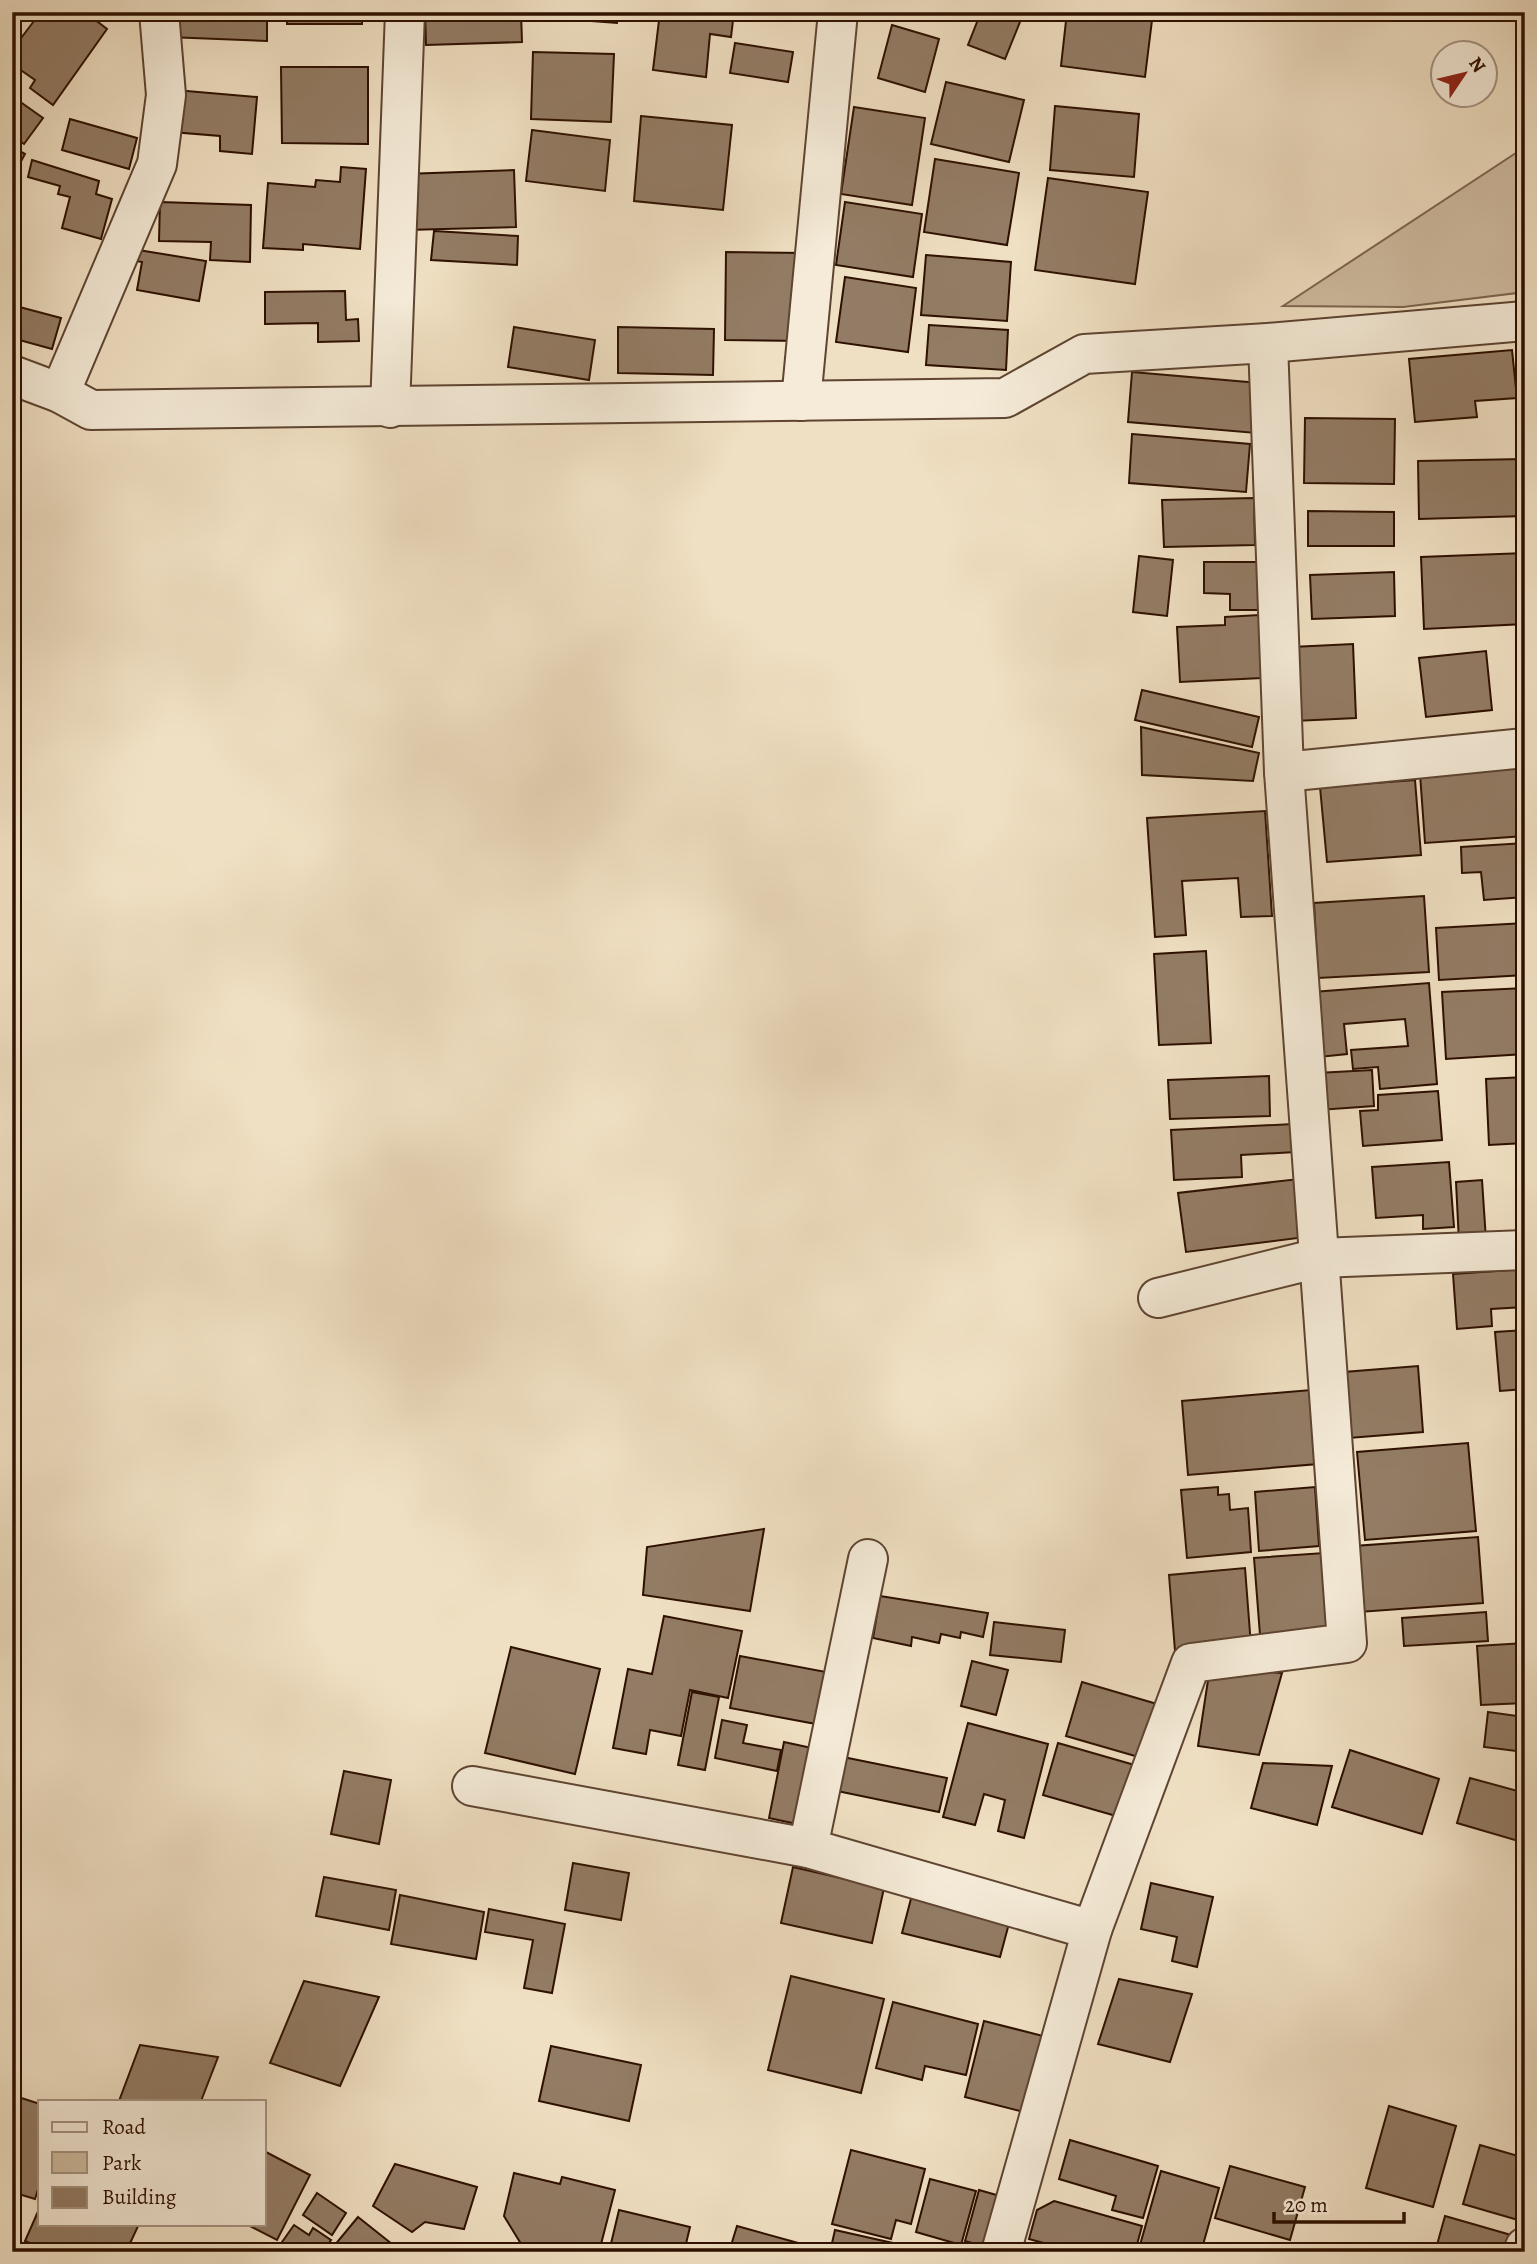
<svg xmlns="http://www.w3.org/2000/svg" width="1537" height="2264" font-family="Alegreya,serif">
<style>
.green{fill:#cfbda2;stroke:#7e6651;stroke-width:2}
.building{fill:#937c65;stroke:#2e1000;stroke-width:2}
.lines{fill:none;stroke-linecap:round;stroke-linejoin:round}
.minor-casing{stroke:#5e4431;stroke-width:42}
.minor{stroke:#f5ebd8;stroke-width:38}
</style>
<rect width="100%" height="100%" fill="#f0e0c3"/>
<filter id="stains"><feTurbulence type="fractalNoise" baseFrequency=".00286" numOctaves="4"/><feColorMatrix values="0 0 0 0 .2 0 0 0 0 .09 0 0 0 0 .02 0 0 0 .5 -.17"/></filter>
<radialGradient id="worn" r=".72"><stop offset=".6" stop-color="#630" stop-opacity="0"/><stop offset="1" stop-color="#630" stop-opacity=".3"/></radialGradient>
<!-- green -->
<polygon class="green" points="1525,147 1525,292 1403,307 1283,306"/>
<!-- building -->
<g class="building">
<polygon points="31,12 85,12 107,29 53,105 30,88 35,80 12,64 12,50 37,17"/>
<polygon points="168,12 267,12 267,41 168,37"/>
<rect x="287" y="12" width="75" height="12"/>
<polygon points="425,12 521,12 522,42 426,45"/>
<polygon points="538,12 618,12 617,23 538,17"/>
<polygon points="660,12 734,12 731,37 710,34 706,77 653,70"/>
<polygon points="981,12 1024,12 1005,59 968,45"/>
<polygon points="1067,12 1153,12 1145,77 1061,66"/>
<polygon points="892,25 939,39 925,92 878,78"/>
<polygon points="735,43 793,52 788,82 730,73"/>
<polygon points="533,52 614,54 611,122 531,119"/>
<polygon points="281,67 368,67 368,144 282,143"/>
<polygon points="946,82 1024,100 1009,162 931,144"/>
<polygon points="175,90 257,97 252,154 220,151 220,136 172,132"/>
<polygon points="12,96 43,118 24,144 12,136"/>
<polygon points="1055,106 1139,114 1134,177 1050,170"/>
<polygon points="854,107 925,118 912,205 841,194"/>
<polygon points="641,116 732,125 723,210 634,201"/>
<polygon points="70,119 137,138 129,169 62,150"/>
<polygon points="532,130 610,140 605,191 526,181"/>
<polygon points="12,147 25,154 12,178"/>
<polygon points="935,159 1019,173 1007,245 924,232"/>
<polygon points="32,160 99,181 96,194 112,199 101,239 62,228 70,197 58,194 60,186 28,177"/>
<polygon points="341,167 366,169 360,249 303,244 303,250 263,248 268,183 315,187 316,180 340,182"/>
<polygon points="514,170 516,227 407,230 405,174"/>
<polygon points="1048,178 1148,192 1135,284 1035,270"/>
<polygon points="160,202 251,205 250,262 210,260 211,242 159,241"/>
<polygon points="845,202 922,214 913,277 836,265"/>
<polygon points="434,231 518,236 517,265 431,260"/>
<polygon points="132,249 206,261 199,301 137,290 142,262 130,260"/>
<polygon points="726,252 805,253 804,341 725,340"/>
<polygon points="926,255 1011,262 1007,321 921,315"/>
<polygon points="845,277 916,288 908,352 836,342"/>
<polygon points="345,291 346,320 358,319 359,341 318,342 318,323 265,324 265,292"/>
<polygon points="12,305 61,318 52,349 12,338"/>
<polygon points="929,325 1008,330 1006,370 926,365"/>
<polygon points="514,327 595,340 589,380 508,367"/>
<polygon points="618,327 714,329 713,375 618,373"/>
<polygon points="1512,350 1517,398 1475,401 1477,417 1415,422 1409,359"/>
<polygon points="1132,372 1259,383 1256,433 1128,422"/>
<polygon points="1305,418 1395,419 1394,484 1304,483"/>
<polygon points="1132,434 1250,444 1246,492 1129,483"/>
<polygon points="1523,459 1525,516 1419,519 1418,461"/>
<polygon points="1254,498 1255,545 1164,547 1162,500"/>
<polygon points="1308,511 1394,512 1394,546 1308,546"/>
<polygon points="1525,553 1525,624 1424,629 1421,557"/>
<polygon points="1139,556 1173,560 1167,616 1133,612"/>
<polygon points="1204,562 1259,562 1259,610 1230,610 1230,594 1204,593"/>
<polygon points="1394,572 1395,616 1312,619 1310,575"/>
<polygon points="1259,615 1262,678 1180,682 1177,627 1225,625 1225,617"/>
<polygon points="1353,644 1356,718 1295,721 1292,647"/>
<polygon points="1486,651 1492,710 1426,717 1419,658"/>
<polygon points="1142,690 1259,717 1252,747 1135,720"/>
<polygon points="1141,727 1259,753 1253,781 1142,775"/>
<polygon points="1525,767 1525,836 1425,843 1420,774"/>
<polygon points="1415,780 1421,855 1327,862 1320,787"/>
<polygon points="1265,811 1272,916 1241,917 1238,878 1182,881 1186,935 1155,937 1147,818"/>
<polygon points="1525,843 1525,897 1484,900 1481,872 1462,873 1461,847"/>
<polygon points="1424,896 1429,972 1318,978 1314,903"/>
<polygon points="1525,923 1525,975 1439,980 1436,928"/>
<polygon points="1206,951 1211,1043 1159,1045 1154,954"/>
<polygon points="1429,983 1437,1084 1380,1089 1378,1067 1353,1069 1351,1050 1408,1046 1405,1019 1344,1024 1347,1054 1319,1057 1313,992"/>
<polygon points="1525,988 1525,1054 1446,1059 1442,992"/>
<polygon points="1372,1070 1374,1106 1319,1110 1317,1073"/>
<polygon points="1269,1076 1270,1116 1170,1119 1168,1080"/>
<polygon points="1525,1077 1525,1143 1489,1145 1486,1079"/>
<polygon points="1438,1091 1442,1140 1363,1146 1360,1111 1378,1110 1378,1095"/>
<polygon points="1293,1124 1295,1152 1241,1155 1242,1177 1174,1180 1171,1130"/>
<polygon points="1449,1162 1454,1227 1423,1229 1423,1215 1376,1218 1372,1167"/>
<polygon points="1299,1179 1306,1237 1186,1252 1178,1193"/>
<polygon points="1482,1180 1486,1240 1459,1242 1456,1182"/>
<polygon points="1525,1269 1525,1307 1491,1309 1492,1326 1457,1329 1453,1274"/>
<polygon points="1525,1330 1525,1389 1500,1391 1495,1332"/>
<polygon points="1418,1366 1423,1432 1349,1438 1344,1372"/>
<polygon points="1311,1390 1318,1464 1188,1475 1182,1401"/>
<polygon points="1468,1443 1476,1531 1365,1540 1357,1452"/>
<polygon points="1218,1487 1218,1495 1229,1494 1230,1510 1248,1508 1251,1552 1187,1558 1181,1490"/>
<polygon points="1315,1487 1319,1546 1259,1551 1255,1492"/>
<polygon points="764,1529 750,1611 643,1595 647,1547"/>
<polygon points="1478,1537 1483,1603 1359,1612 1354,1546"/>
<polygon points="1324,1553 1330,1629 1260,1635 1254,1558"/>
<polygon points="1245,1568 1251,1646 1175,1651 1169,1575"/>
<polygon points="880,1596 988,1613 983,1637 961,1632 960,1638 941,1634 939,1643 912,1637 911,1646 873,1638"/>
<polygon points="1486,1612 1488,1641 1404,1646 1402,1618"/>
<polygon points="664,1616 742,1631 728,1698 690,1690 681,1736 650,1730 646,1754 613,1748 628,1669 652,1674"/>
<polygon points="994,1622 1065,1630 1061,1662 990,1655"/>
<polygon points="1525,1643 1525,1703 1481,1705 1477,1646"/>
<polygon points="511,1647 600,1669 575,1774 485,1753"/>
<polygon points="740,1656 826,1672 816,1724 730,1708"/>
<polygon points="972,1661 1008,1670 996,1715 961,1706"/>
<polygon points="1210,1667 1282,1673 1259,1755 1198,1746"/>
<polygon points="1082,1682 1157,1704 1142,1758 1066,1736"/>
<polygon points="692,1692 719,1697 705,1770 678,1765"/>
<polygon points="1488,1712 1525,1717 1525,1752 1484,1747"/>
<polygon points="722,1720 747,1725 743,1743 781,1750 777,1771 715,1758"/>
<polygon points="968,1723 1048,1744 1024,1838 998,1831 1005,1800 984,1794 975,1825 943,1817"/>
<polygon points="784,1742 821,1750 806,1826 769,1818"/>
<polygon points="1058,1743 1138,1766 1123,1818 1043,1795"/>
<polygon points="1350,1750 1439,1779 1422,1834 1332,1807"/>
<polygon points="843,1757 947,1778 939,1812 837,1791"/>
<polygon points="1263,1763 1332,1766 1317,1825 1251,1808"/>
<polygon points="344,1771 391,1780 379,1844 331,1834"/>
<polygon points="1470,1778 1525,1793 1525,1843 1457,1823"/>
<polygon points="573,1863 629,1873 621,1920 565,1910"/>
<polygon points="793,1867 884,1888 872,1943 781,1923"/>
<polygon points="324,1877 396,1890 389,1930 316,1916"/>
<polygon points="1151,1883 1213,1897 1197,1967 1172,1961 1177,1937 1141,1929"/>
<polygon points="913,1891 1011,1916 1000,1957 902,1933"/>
<polygon points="400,1895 484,1912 476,1959 391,1944"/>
<polygon points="489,1909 565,1924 552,1993 524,1988 533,1940 485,1932"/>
<polygon points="1525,1943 1525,1974 1516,1972"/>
<polygon points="791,1976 884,1999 861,2093 768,2070"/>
<polygon points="1119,1979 1192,1994 1170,2062 1098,2044"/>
<polygon points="304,1981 379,1997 340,2086 270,2063"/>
<polygon points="893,2002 978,2024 966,2075 925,2066 922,2080 876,2068"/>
<polygon points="984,2021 1047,2037 1028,2113 965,2097"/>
<polygon points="140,2045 218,2057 201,2101 119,2101"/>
<polygon points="551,2046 641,2065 629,2121 539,2101"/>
<polygon points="12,2095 40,2104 40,2183 35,2199 12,2192"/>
<polygon points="1389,2106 1456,2126 1433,2207 1366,2188"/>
<polygon points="1070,2140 1158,2166 1143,2218 1112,2210 1116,2196 1059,2179"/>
<polygon points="1480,2145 1525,2158 1525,2198 1518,2220 1463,2204"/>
<polygon points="851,2150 925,2169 911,2224 896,2220 891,2239 832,2224"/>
<polygon points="264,2151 310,2175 277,2240 246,2224 264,2224"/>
<polygon points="395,2164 477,2187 464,2229 425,2222 412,2232 373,2206"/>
<polygon points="1230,2166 1305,2187 1290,2240 1215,2218"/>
<polygon points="1161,2171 1219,2188 1201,2252 1138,2252"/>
<polygon points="514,2173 560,2184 562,2177 615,2190 599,2252 526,2252 504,2216"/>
<polygon points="930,2179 976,2191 961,2245 916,2232"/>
<polygon points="979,2190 1007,2198 993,2249 965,2241"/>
<polygon points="317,2193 346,2213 332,2235 303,2215"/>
<polygon points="1054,2201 1142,2226 1135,2252 1056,2252 1058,2247 1029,2239 1037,2210"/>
<polygon points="40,2207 40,2224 139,2224 126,2252 49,2252 25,2241"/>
<polygon points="619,2210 690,2227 684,2252 609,2252"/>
<polygon points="1445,2216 1518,2237 1514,2252 1435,2252"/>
<polygon points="358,2217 402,2252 329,2252"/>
<polygon points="294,2225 309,2235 313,2228 331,2240 323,2252 275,2252"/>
<polygon points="737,2226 820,2249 819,2252 729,2252"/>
<polygon points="835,2230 933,2252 830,2252"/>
</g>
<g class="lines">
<defs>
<g id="minor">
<polyline points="12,375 60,393 91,410 1005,398 1084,354 1268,343 1525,321"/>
<polyline points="60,393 157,164 166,95 159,12"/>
<polyline points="801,401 838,12"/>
<polyline points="390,408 405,12"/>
<polyline points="1284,772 1525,748"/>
<polyline points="1158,1298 1319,1258 1525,1250"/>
<polyline points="472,1786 808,1848 1092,1930"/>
<polyline points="808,1848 868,1559"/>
<polyline points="1001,2252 1092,1930 1191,1663 1347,1643 1284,772 1268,343"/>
<polyline points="1523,2252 1525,2247"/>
</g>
</defs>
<!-- minor casing -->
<use href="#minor" class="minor-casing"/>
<!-- minor -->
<use href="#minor" class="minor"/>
</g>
<!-- margin -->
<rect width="1537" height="2264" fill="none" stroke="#f0e0c3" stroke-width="42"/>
<rect x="14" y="14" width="1509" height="2236" fill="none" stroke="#2e1000" stroke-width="3.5"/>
<rect x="21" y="21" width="1495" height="2222" fill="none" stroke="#2e1000" stroke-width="2"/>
<!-- legend -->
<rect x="38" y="2100" width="228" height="126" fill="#f5ebd8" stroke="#a59382" stroke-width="2"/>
<rect x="52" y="2122" width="35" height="10" fill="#f5ebd8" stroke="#a59382" stroke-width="2"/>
<text x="102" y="2134" font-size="21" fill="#2e1000">Road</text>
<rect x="52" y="2152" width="35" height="21" fill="#cfbda2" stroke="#a59382" stroke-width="2"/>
<text x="102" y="2170" font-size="21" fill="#2e1000">Park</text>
<rect x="52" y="2187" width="35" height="21" fill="#937c65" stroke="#a59382" stroke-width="2"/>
<text x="102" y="2204" font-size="21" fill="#2e1000">Building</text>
<!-- north arrow -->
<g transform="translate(1464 74) rotate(55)"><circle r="33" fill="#f5ebd8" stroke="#a59382" stroke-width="2"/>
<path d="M0-5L12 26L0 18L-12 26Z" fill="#8f2418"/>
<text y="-10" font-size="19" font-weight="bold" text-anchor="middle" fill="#2e1000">N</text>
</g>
<!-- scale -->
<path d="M1274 2212v10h130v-10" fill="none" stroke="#2e1000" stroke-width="3.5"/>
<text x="1285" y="2212" font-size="21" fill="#2e1000" stroke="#f5ebd8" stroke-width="5" paint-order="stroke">20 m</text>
<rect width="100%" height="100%" filter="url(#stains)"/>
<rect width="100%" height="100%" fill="url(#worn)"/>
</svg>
